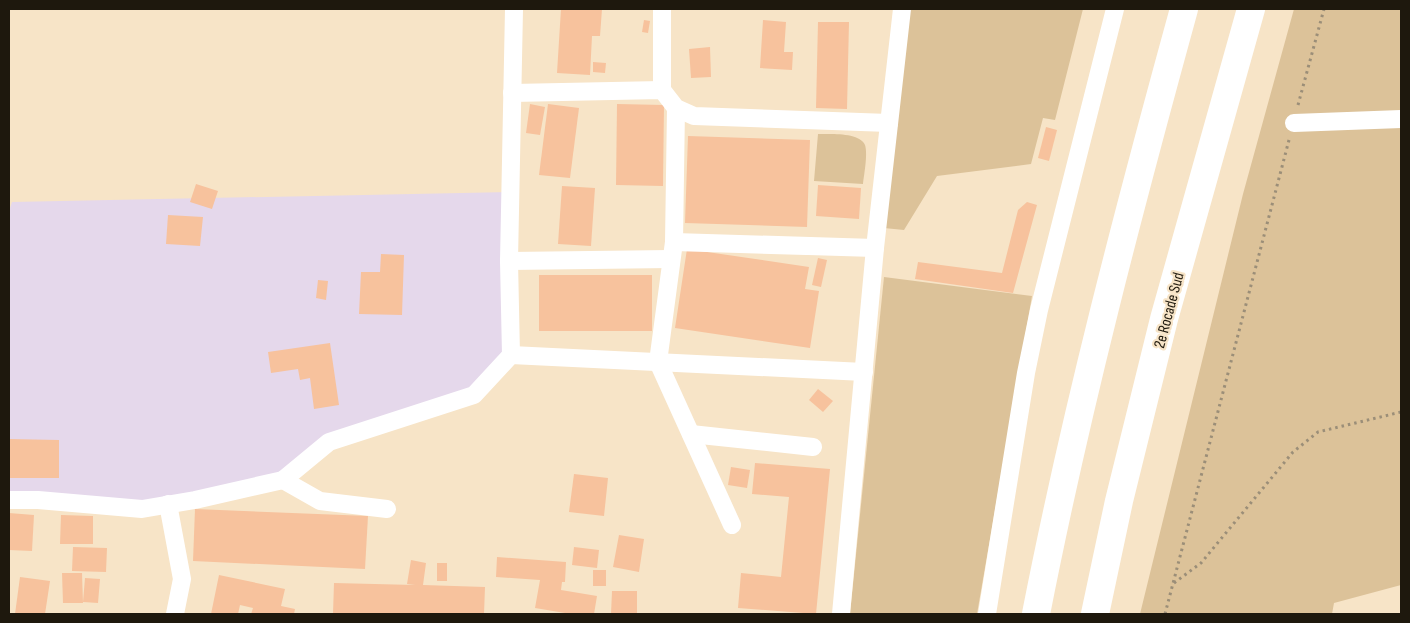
<svg xmlns="http://www.w3.org/2000/svg" width="1410" height="623" font-family="'Sofia Sans Condensed',sans-serif">
<style>
.industrial{fill:#e5d8eb}
.green{fill:#dcc299}
.building{fill:#f7c29d}
.lines{fill:none;stroke-linecap:round;stroke-linejoin:round}
.path{stroke:#9b8e78;stroke-width:3;stroke-dasharray:2.5 4;stroke-linecap:butt}
.street{stroke:#fff;stroke-width:18}
.highway{stroke:#fff;stroke-width:28}
.labels{text-anchor:middle;stroke-width:4.5;stroke-linejoin:round;paint-order:stroke}
.street-label{font-size:16px;fill:#1e180d;stroke:#f7e4c7}
</style>
<rect width="100%" height="100%" fill="#f7e4c7"/>
<!-- industrial -->
<polygon class="industrial" points="510,192 511,355 474,395 329,442 283,480 196,500 9,503 9,211 12,202"/>
<!-- green -->
<g class="green">
<polygon points="909,9 1083,9 1055,120 1043,118 1031,164 937,176 904,230 884,228"/>
<polygon points="1294,9 1401,9 1401,585 1334,603 1332,614 1140,614 1243,194"/>
<path d="M 818,134 C 830,134 860,132 865,145 C 868,154 864,175 863,184 L 814,181 Z"/>
<polygon points="884,277 1032,296 977,614 850,614"/>
</g>
<!-- building -->
<g class="building">
<polygon points="561,9 602,9 600,36 592,36 590,75 557,73"/>
<polygon points="644,20 650,21 648,33 642,32"/>
<polygon points="763,20 786,22 784,52 793,52 792,70 760,68"/>
<polygon points="818,22 849,22 847,109 816,108"/>
<polygon points="710,47 711,77 691,78 689,49"/>
<polygon points="593,62 606,63 605,73 593,72"/>
<polygon points="530,104 545,107 540,135 526,133"/>
<polygon points="548,104 579,108 570,178 539,175"/>
<polygon points="617,104 664,105 663,186 616,185"/>
<polygon points="1046,127 1057,130 1049,161 1038,158"/>
<polygon points="688,136 810,140 807,227 685,223"/>
<polygon points="196,184 218,191 212,209 190,202"/>
<polygon points="818,185 861,188 859,219 816,216"/>
<polygon points="562,186 595,188 591,246 558,244"/>
<polygon points="1027,202 1037,205 1013,293 915,279 918,262 1002,273 1018,210"/>
<polygon points="168,215 203,217 200,246 166,244"/>
<polygon points="687,249 809,267 805,289 819,291 810,348 675,328"/>
<polygon points="381,254 404,255 402,315 359,314 361,272 380,272"/>
<polygon points="818,258 827,260 821,287 812,285"/>
<rect x="539" y="275" width="113" height="56"/>
<polygon points="318,280 328,281 326,300 316,298"/>
<polygon points="330,343 339,405 314,409 310,378 300,380 298,369 271,373 268,352"/>
<polygon points="818,389 833,401 823,412 809,400"/>
<polygon points="9,439 59,440 59,478 9,478"/>
<polygon points="755,463 830,469 816,614 738,608 741,573 781,577 789,497 752,494"/>
<polygon points="731,467 750,470 747,488 728,485"/>
<polygon points="574,474 608,478 604,516 569,512"/>
<polygon points="195,509 368,516 365,569 193,561"/>
<polygon points="9,513 34,515 32,551 9,550"/>
<polygon points="61,515 93,516 93,544 60,544"/>
<polygon points="619,535 644,539 639,572 613,567"/>
<polygon points="73,547 107,548 106,572 72,571"/>
<polygon points="574,547 599,550 597,568 572,565"/>
<polygon points="497,557 566,562 565,582 562,582 561,590 597,596 594,614 571,614 535,608 540,580 496,577"/>
<polygon points="411,560 426,563 423,585 485,587 484,614 333,614 334,583 415,585 407,584"/>
<rect x="437" y="563" width="10" height="18"/>
<rect x="593" y="570" width="13" height="16"/>
<polygon points="62,573 82,573 83,603 63,603"/>
<polygon points="219,575 285,589 281,606 295,609 294,614 251,614 253,608 240,605 238,614 211,614"/>
<polygon points="20,577 50,581 45,614 15,614"/>
<polygon points="85,578 100,579 98,603 83,602"/>
<polygon points="612,591 637,591 637,614 611,614"/>
</g>
<g class="lines">
<!-- path -->
<g class="path">
<polyline points="1298,105 1324,9"/>
<polyline points="1174,583 1201,563 1293,452 1318,432 1401,412"/>
<polyline points="1165,614 1289,140"/>
</g>
<!-- street -->
<g class="street">
<polyline points="662,90 662,9"/>
<polyline points="512,93 662,90 676,108 694,116 889,123"/>
<polyline points="676,108 674,242 658,362 732,525"/>
<polyline points="1294,123 1401,119"/>
<polyline points="674,242 875,248"/>
<polyline points="509,261 671,259"/>
<polyline points="511,355 864,372"/>
<polyline points="691,434 813,447"/>
<polyline points="283,480 329,442 474,395 511,355 509,261 514,9"/>
<polyline points="9,500 38,500 142,509 195,500 283,480 320,501 387,509"/>
<polyline points="168,504 182,579 175,614"/>
<polyline points="841,614 875,248 902,9"/>
<polyline points="987,614 1026,373 1039,310 1115,9"/>
</g>
<!-- highway -->
<g class="highway">
<path d="M 1036,614 C 1076,410 1129,209 1184,9"/>
<polyline points="1095,614 1119,501 1164,319 1251,9"/>
</g>
</g>
<g class="labels">
<!-- street labels -->
<g class="street-label">
<text transform="translate(1168 310) rotate(-75)" y="6">2e Rocade Sud</text>
</g>
</g>
<!-- border -->
<rect width="1410" height="623" fill="none" stroke="#1e180d" stroke-width="20"/>
</svg>
